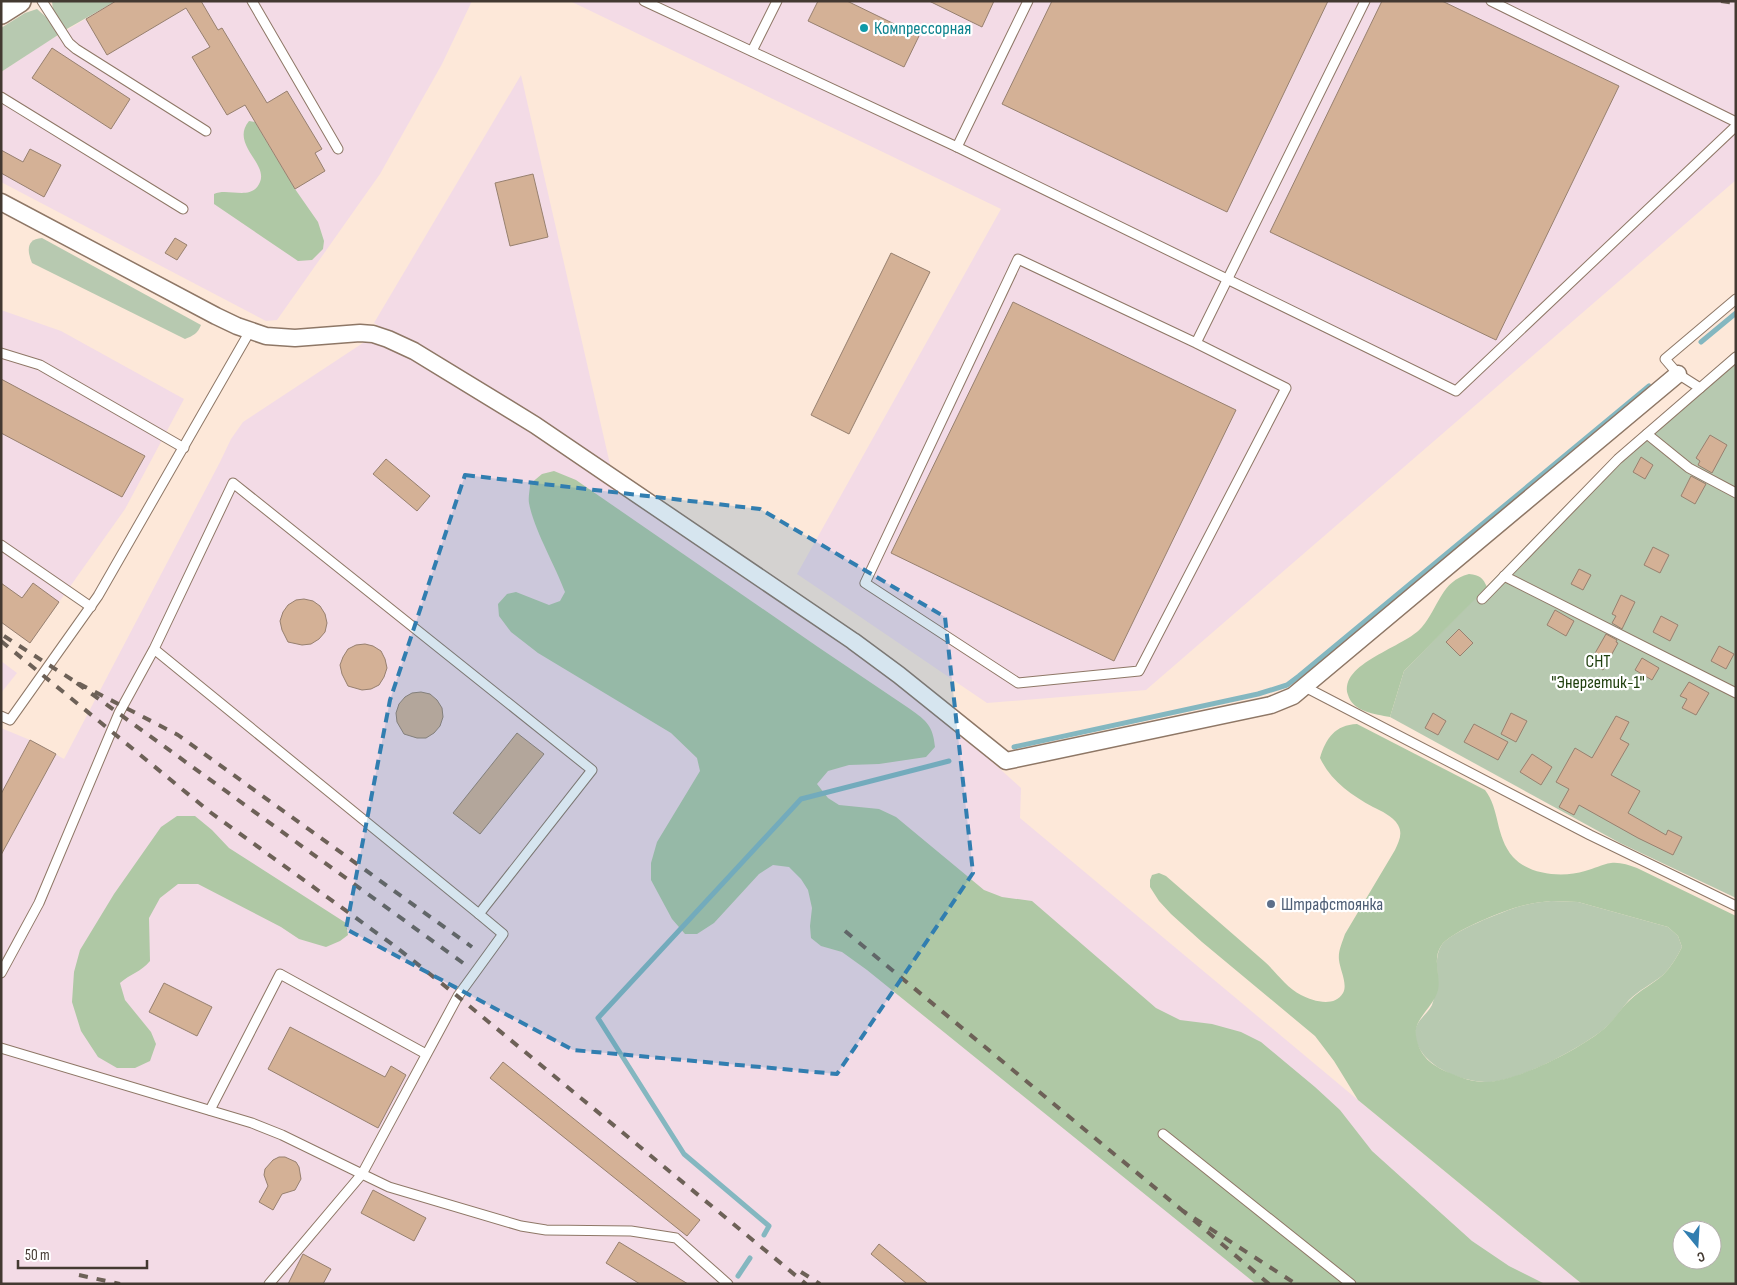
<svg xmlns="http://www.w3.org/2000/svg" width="1737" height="1285" font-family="'Sofia Sans Condensed',sans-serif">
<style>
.industrial{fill:#f3dbe6}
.green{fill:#b7c9b0}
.forest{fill:#afc8a5;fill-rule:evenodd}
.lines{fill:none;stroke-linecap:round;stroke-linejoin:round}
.stream{stroke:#84b7c0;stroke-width:5}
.building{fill:#d4b196;stroke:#97806f}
.service-casing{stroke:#8e7766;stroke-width:11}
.minor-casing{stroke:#8e7766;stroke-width:19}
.tertiary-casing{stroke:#8e7766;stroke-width:24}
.service{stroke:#fff;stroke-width:9}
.minor{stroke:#fff;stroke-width:16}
.tertiary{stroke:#fff;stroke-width:21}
.rail{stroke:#6d6157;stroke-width:4;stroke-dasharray:9 9;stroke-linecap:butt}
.marked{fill:#317eb0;fill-opacity:0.2;stroke:#317eb0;stroke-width:4;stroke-dasharray:10 6;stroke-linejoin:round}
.culture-dot{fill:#0f9aa8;stroke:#fff;stroke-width:2}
.service-dot{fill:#5c6f8a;stroke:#fff;stroke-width:2}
.labels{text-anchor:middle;stroke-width:4.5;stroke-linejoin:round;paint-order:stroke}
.culture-label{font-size:18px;fill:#0d838f;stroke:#fff;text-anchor:start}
.park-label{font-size:18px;fill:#21400f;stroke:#fff}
.service-label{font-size:18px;fill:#4e5e75;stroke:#fff;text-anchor:start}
</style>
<rect width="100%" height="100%" fill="#fde8d9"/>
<!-- industrial -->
<g class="industrial">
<polygon points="116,1 472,1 442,64 380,174 277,320 266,321 1,182 1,72 45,43"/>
<polygon points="570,1 1736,1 1736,180 1146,690 987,703 797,574 1001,209"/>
<polygon points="521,75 612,473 374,323"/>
<polygon points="1,310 61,331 184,399 125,509 30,643 1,622"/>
<polygon points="372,337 515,417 834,637 937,712 1021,788 1020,818 1358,1100 1582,1284 1,1284 1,728 30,740 64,759 220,462 231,439 243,422"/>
<polygon points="1,661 17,673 1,693"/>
</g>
<!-- green -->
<g class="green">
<polygon points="52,1 116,1 65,30 53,11"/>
<polygon points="37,9 46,17 58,35 1,72 1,28 25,13"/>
<path d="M 42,238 L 201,325 C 198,333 193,336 185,339 L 32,263 C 27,251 26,239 42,238 Z"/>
<polygon points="1736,350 1736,898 1620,843 1390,717 1404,671 1609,461"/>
<path d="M 1551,901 L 1578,902 L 1668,927 L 1678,936 L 1682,947 C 1677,957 1671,967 1663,975 C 1652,984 1639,990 1629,1000 C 1621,1009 1614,1021 1604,1029 C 1581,1048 1514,1084 1485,1082 C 1470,1081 1454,1077 1441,1069 C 1429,1062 1416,1050 1415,1034 C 1415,1021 1426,1016 1432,1005 C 1434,1000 1435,992 1436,987 C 1440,973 1433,960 1441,946 C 1449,932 1504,911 1521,906 C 1531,903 1541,902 1551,901 Z"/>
</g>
<!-- forest -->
<g class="forest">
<path d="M 249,121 L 255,122 L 295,189 L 318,222 L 324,241 L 323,249 L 312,260 L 298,261 L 214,204 L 214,194 C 228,187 252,202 260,182 C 268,163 230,144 249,121 Z"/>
<path d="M 554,471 L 576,480 L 818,647 L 910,709 C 927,721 933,726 935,747 L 926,757 L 879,764 L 849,765 L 828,771 L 817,784 L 828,798 L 839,805 L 879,809 L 896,817 L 984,890 L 1002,897 L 1032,901 L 1156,1008 L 1180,1020 L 1212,1024 L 1241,1032 L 1261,1042 L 1315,1087 L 1340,1110 L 1372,1151 L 1472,1241 L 1509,1266 L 1545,1284 L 1256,1284 L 867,970 L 842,952 L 821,946 L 811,938 L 810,926 L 812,908 L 808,890 L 801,879 L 789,867 L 773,865 L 759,874 L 714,923 L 697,934 L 685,934 L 672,919 L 651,880 L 651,863 L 657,842 L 700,771 L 697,758 L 671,733 L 538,653 L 511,632 L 499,616 L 498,604 L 507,594 L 516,592 L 549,605 L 560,601 L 565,592 C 555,565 534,530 529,503 C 528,497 530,490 530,484 L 542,474 Z"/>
<path d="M 1469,574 C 1480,575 1483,578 1487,587 L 1404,671 L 1390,717 C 1375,714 1353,712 1348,695 C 1338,663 1406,647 1422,627 C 1439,607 1441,581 1469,574 Z"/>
<path d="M 1357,724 L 1485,790 C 1500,809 1495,836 1513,857 C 1529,875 1563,878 1585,871 C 1594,869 1602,864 1611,863 C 1620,862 1628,865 1637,868 L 1736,916 L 1736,1284 L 1582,1284 L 1358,1100 L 1334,1061 L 1315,1036 L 1202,942 L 1171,914 L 1159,901 L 1150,887 L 1150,880 L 1152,875 L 1159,873 L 1166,876 C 1199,905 1232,933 1265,962 C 1276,972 1287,988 1301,995 C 1313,1001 1334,1008 1343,993 C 1348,984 1340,970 1339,960 C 1338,951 1342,943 1345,934 L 1395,850 C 1399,841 1403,834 1398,825 C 1393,816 1381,811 1373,807 C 1351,795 1331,781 1320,758 C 1326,738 1335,725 1357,724 ZM 1551,901 L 1578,902 L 1668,927 L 1678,936 L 1682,947 C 1677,957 1671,967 1663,975 C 1653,984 1640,990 1630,1000 C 1621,1008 1614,1020 1605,1028 C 1582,1048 1516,1082 1486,1082 C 1473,1082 1461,1078 1450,1073 C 1432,1066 1419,1056 1416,1036 C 1413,1019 1434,1007 1438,990 C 1441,975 1432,960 1441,946 C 1449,932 1505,910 1521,906 C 1531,903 1542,902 1551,901 ZM 1682,1230 L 1712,1230 L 1712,1260 L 1682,1260 Z"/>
<path d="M 177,816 L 195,816 L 212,830 L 229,848 L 346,923 L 348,935 L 340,941 L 326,947 L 299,939 L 281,927 L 198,884 L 178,884 L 160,898 L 149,918 L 150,961 C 141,972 130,974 120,983 L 125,1000 L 151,1032 L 156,1044 L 150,1061 L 135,1068 L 117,1068 L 98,1057 L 81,1031 L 72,1002 L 74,972 L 80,950 L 114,894 L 161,827 Z"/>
</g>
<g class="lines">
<!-- stream -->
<g class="stream">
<polyline points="1701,342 1736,313"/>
<polyline points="1014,747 1258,694 1287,685 1299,676 1649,386"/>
<polyline points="764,1235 769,1226 684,1154 598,1018 801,799 949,761"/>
<polyline points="738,1276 750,1258"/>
</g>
</g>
<!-- building -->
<g class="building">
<polygon points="116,1 201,1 218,30 222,28 267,103 287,91 322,149 315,153 325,171 295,189 245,105 227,115 192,57 210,47 186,8 107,55 86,19"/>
<polygon points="818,1 847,1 919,36 904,67 808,21"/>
<polygon points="929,1 994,1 982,27"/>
<polygon points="1052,1 1328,1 1227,212 1002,104"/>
<polygon points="1382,1 1442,1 1619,86 1496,340 1270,232"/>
<polygon points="52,48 130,99 111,129 32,78"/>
<polygon points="30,149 61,165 44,197 1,173 1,150 23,162"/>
<polygon points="533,174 548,237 510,246 495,183"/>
<polygon points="175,238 187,245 177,260 165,253"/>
<polygon points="891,253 930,272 849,434 811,415"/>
<polygon points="1013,302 1236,410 1114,661 891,553"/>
<polygon points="1,379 145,456 122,497 1,433"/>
<polygon points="1710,435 1727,445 1712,473 1698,465 1700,461 1696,458"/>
<polygon points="1641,457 1653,465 1645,479 1633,472"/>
<polygon points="386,459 430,496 417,511 373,474"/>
<polygon points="1691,476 1706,484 1695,504 1681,496"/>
<polygon points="1653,547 1669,555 1660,573 1644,565"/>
<polygon points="1579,569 1591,575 1583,590 1571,584"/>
<polygon points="1,583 22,598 33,583 59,602 30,643 1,622"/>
<polygon points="1621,595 1635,602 1622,629 1612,623 1616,616 1612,614"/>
<polygon points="304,599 313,601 320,606 325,614 327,623 325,632 319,639 311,644 302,645 288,642 282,630 280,621 283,612 288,605 296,600"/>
<polygon points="1555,610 1574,621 1566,636 1547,625"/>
<polygon points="1661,616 1678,625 1670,641 1653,632"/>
<polygon points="1459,629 1473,643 1460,656 1446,642"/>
<polygon points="1606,634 1617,640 1616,642 1618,643 1603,670 1590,662"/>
<polygon points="365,644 373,646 381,651 385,659 387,668 384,677 379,685 371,689 362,690 348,686 342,674 340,665 343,657 348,649 356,645"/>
<polygon points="1719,646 1734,654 1726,669 1711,661"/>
<polygon points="1642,658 1659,668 1652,680 1635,670"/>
<polygon points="1689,682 1709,693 1696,715 1682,708 1687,699 1680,696"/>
<polygon points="421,692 430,694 437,700 442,708 443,717 440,726 434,733 426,738 417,738 404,734 397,722 396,713 399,704 405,697 412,693"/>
<polygon points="1433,713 1446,721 1438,735 1425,728"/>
<polygon points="1511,713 1527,721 1516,742 1501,734"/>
<polygon points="1616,716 1629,722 1620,739 1629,744 1611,775 1640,791 1628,813 1666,835 1668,830 1682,837 1673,855 1638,838 1579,805 1574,815 1559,807 1569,789 1556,782 1575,748 1592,758"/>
<polygon points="1474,724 1508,742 1498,760 1464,742"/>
<polygon points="517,733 544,754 480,834 453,813"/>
<polygon points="30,740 56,754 1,855 1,794"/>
<polygon points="1532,754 1552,767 1541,785 1520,772"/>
<polygon points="164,983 212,1007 197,1036 149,1012"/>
<polygon points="290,1027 385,1077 391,1066 406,1075 378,1128 268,1069"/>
<polygon points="503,1062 700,1220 687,1236 490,1078"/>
<polygon points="279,1157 285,1157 296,1162 299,1167 301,1179 295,1190 282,1194 273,1210 259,1202 268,1186 264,1175 265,1169 273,1160"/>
<polygon points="373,1190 426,1218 414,1241 361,1213"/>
<polygon points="619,1242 688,1284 640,1284 606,1263"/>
<polygon points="879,1244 928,1284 907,1284 871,1254"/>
<polygon points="303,1254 331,1269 323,1284 288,1284"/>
</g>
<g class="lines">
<defs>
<g id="service">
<polyline points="42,1 69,43 76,49 206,131"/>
<polyline points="252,1 338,149"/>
<polyline points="644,1 957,147 1456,391 1736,126"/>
<polyline points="1491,1 1736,122"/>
<polyline points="752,51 777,1"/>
<polyline points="1,97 183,209"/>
<polyline points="957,147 1028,1"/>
<polyline points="1196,343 1286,388 1139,671 1018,683 865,583 1018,259 1196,343 1365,1"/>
<polyline points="1,353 40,365 184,448"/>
<polyline points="1700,388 1678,374 1665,359 1736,299"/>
<polyline points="1647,434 1689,468 1736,493"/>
<polyline points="1,545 91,607"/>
<polyline points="1504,576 1736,693"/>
<polyline points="1482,599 1618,459 1736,357"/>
<polyline points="1305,687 1590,835 1736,906"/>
<polyline points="1,716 10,720 98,596 250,331"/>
<polyline points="479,914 503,934 458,996 362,1174 389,1187 521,1226 546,1230 631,1231 676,1238 728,1284"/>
<polyline points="1,973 39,903 119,713 154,649 233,483 592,770 479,914 154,649"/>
<polyline points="1,1048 252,1123 282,1135 362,1174 269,1284"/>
<polyline points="210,1110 280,974 426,1054"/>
<polyline points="1163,1134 1351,1284"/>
</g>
<polyline id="minor" points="1,202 216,316 237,326 266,336 295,338 360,333 373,334 388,339 414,351 535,425 853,641 899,675 1006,761 1271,705 1293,696 1678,374"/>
<polyline id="tertiary" points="1,13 20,1"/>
</defs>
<!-- service casing -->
<use href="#service" class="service-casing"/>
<!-- minor casing -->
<use href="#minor" class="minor-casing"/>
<!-- tertiary casing -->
<use href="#tertiary" class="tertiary-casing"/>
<!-- service -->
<use href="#service" class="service"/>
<!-- minor -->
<use href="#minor" class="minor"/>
<!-- tertiary -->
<use href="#tertiary" class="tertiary"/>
<!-- rail -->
<g class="rail">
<polyline points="1721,1 1736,3"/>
<polyline points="4,636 74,681"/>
<polyline points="1,641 210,812 396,947 450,990 806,1284"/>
<polyline points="845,931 1183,1211"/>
<polyline points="463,963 74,681 178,735 472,947"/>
<polyline points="801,1272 820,1284"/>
<polyline points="79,1275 120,1284"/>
<polyline points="1269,1284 1183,1211 1296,1284"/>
</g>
</g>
<!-- marked area -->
<path class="marked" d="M 465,475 L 760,509 L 945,617 L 973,873 L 837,1074 L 573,1050 L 346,929 L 390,700 Z"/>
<!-- markers -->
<circle class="culture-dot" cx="864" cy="28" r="5"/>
<circle class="service-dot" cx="1271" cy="904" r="5"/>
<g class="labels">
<!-- culture labels -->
<g class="culture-label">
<text x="874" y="34">Компрессорная</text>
</g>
<!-- park labels -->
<g class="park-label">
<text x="1598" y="667">СНТ<tspan x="1598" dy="21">"Энергетик-1"</tspan></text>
</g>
<!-- service labels -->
<g class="service-label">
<text x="1281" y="910">Штрафстоянка</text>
</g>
</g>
<!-- border -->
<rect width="1737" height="1285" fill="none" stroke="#433931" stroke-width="5"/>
<!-- north arrow -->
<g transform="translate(1697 1245) rotate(162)"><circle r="24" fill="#ffffff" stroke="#b4b0ad"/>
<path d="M0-4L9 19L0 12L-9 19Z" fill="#317eb0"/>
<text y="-8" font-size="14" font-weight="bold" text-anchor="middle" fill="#433931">С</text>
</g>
<!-- scale -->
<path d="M18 1260v8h129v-8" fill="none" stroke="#433931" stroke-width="2.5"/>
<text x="25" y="1260" font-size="15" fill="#433931" stroke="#ffffff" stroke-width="4" paint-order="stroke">50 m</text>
</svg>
